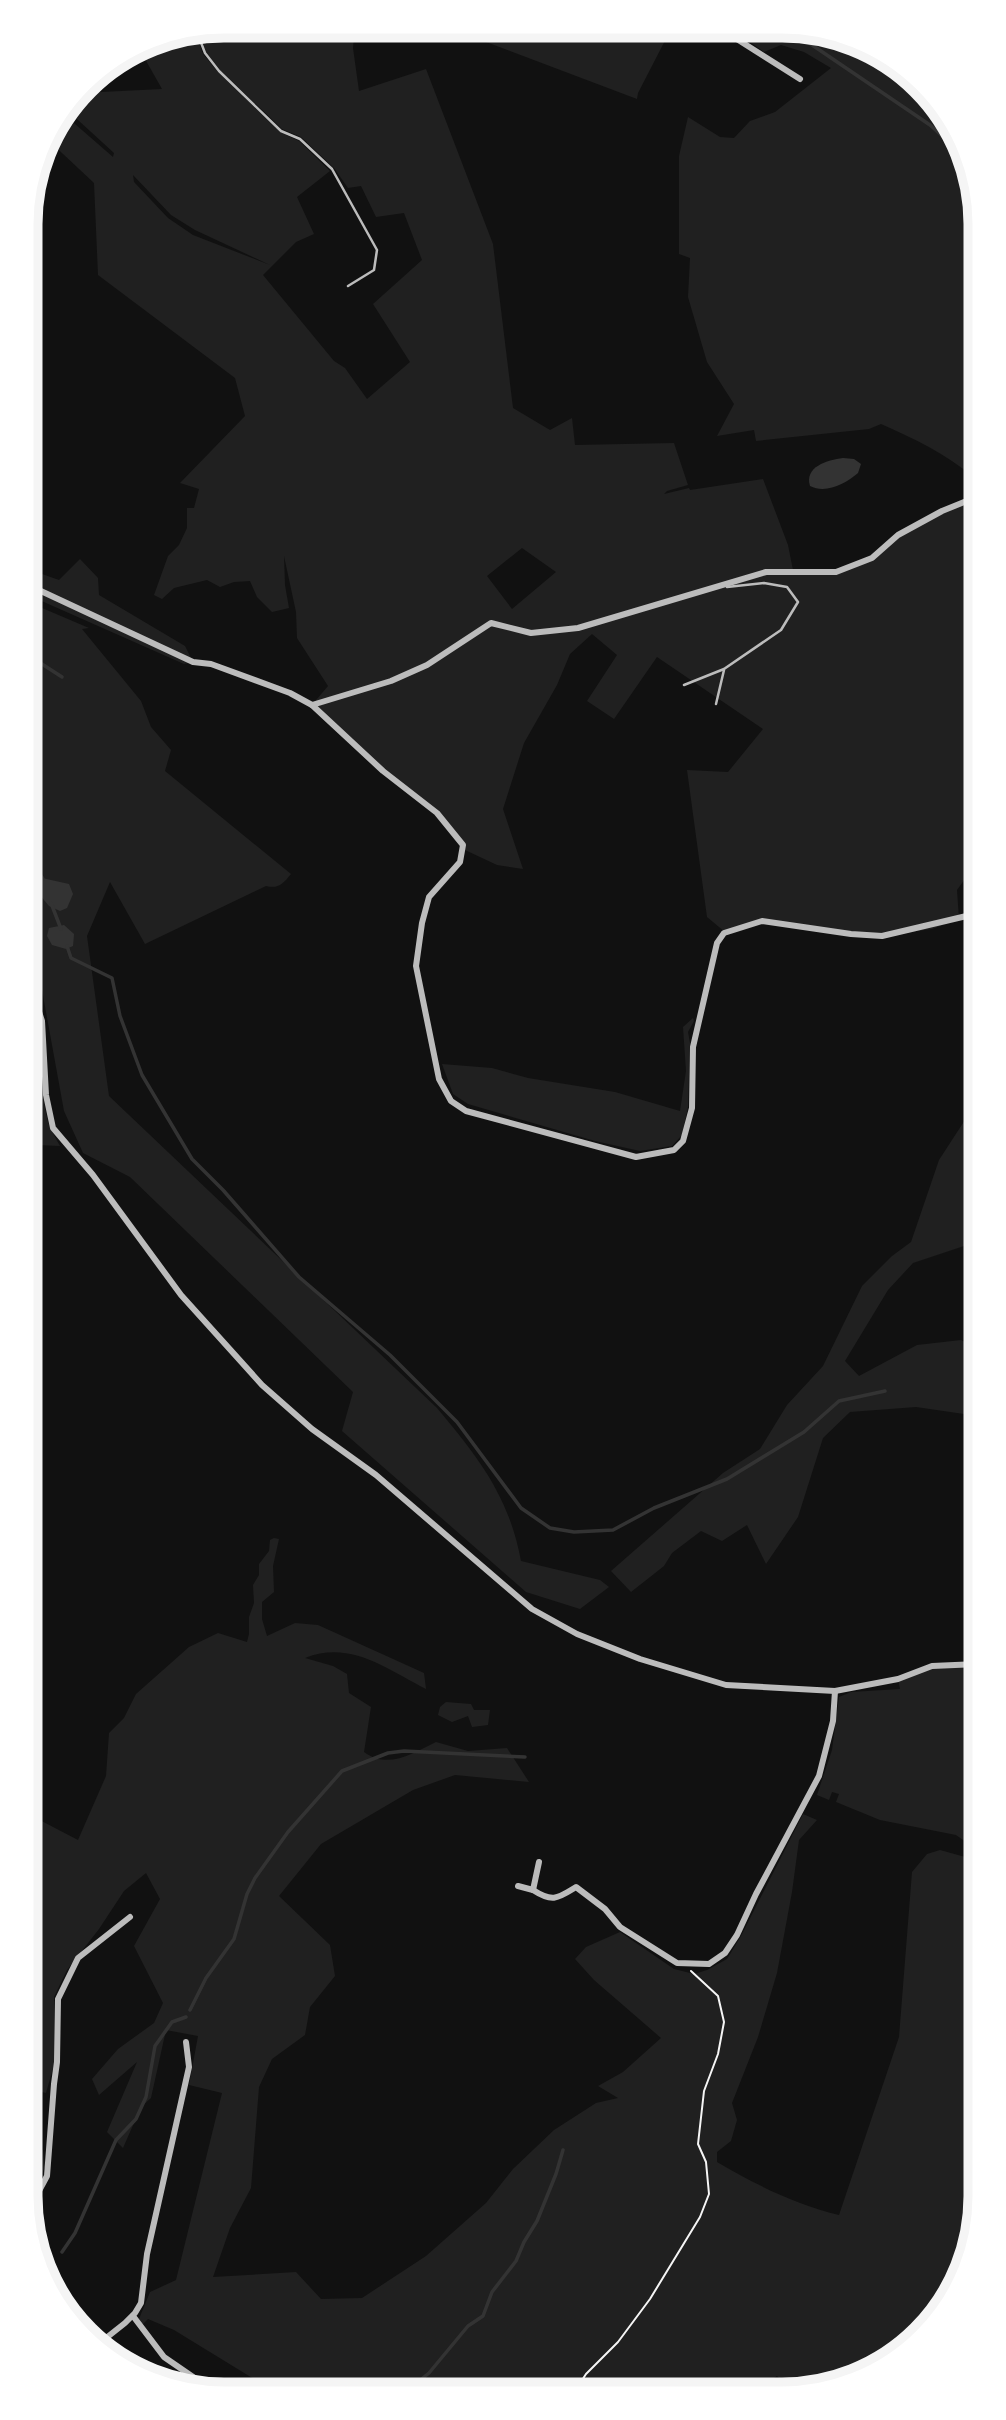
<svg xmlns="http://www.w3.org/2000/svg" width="1006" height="2420" font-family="'Public Sans',sans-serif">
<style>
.green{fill:#202020;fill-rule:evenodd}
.water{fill:#333}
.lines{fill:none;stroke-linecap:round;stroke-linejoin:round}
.stream{stroke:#333;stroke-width:3.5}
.path{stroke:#f5f5f5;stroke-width:2}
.service{stroke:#bcbcbc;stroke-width:2.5}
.minor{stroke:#bcbcbc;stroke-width:6}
.rim{fill:none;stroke:#f5f5f5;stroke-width:9}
</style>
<rect width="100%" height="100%" fill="#111"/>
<!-- green -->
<g class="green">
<path d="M 224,26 L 355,27 L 353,48 L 359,91 L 426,69 L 493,244 L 513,408 L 550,430 L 572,418 L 575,445 L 674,443 L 688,485 L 667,491 L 664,494 L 689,488 L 690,490 L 763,479 L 788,545 L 793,570 L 834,574 L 873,560 L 899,537 L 943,513 L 974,500 L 975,865 L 957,890 L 959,919 L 932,929 L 882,936 L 760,920 L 725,932 L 707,917 L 687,770 L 728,772 L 763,729 L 657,657 L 614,719 L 587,701 L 617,655 L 592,634 L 570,654 L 557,685 L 524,743 L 503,809 L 523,869 L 497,865 L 465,850 L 438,813 L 384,771 L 311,706 L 328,686 L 297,638 L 296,612 L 284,556 L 285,585 L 289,608 L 272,612 L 257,597 L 250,581 L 234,582 L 220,587 L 207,580 L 174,588 L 162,599 L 154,595 L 168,556 L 179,545 L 187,528 L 187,508 L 194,508 L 199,489 L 180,483 L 245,416 L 235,378 L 98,275 L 94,183 L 46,138 L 63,116 L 67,117 L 113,157 L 114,153 L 67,110 L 81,93 L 162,89 L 145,59 L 145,44 L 195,32 L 203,54 L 218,72 L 280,132 L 299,141 L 330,171 L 297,197 L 314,234 L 296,242 L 263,275 L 334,361 L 345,368 L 367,399 L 410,362 L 373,304 L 422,260 L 404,213 L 376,217 L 361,186 L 348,188 L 334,168 L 301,137 L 282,129 L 220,70 L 206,52 L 199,31 ZM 133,175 L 171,215 L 195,230 L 270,265 L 193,235 L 168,218 L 134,182 ZM 522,548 L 556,572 L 512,609 L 487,576 Z"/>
<polygon points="449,28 671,29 638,93 637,99"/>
<path d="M 732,29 L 808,30 L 813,32 L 820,30 L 913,76 L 973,173 L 974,478 C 946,453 914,439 881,424 L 869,429 L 756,441 L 754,430 L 717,436 L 734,404 L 707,362 L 688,297 L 690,258 L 679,254 L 679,156 L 688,117 L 720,137 L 734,138 L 750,121 L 775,112 L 831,68 L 804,52 L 781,45 L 764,52 Z"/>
<polygon points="80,559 98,578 99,595 185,646 193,662 184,664 28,595 28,569 59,580"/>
<path d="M 28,602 L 89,628 L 82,629 L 141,701 L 151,727 L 171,750 L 165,771 L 291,874 C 283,884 278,889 266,886 L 145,944 L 110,882 L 87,936 L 109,1096 L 437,1408 C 478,1457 509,1496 521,1561 L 600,1580 L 609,1587 L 580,1609 L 526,1592 L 342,1431 L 353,1392 L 130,1177 L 83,1153 L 64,1111 L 36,957 L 29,938 L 29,863 L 40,852 L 29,833 Z"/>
<path d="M 29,993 C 43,1035 37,1080 48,1122 C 51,1130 56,1139 60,1146 L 36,1145 L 30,1129 Z"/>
<polygon points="693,1018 694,1021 688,1032 690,1043 688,1107 682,1135 672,1146 640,1151 595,1141 468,1104 453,1094 442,1064 492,1068 528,1078 615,1092 680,1111 686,1071 683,1027"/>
<polygon points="976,1103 976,1242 913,1263 888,1290 845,1361 859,1376 917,1345 961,1340 977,1348 977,1423 964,1414 916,1407 850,1412 823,1438 798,1517 766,1564 747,1525 722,1541 701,1531 672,1553 664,1566 631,1592 611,1571 723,1473 760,1449 787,1405 823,1366 862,1286 892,1256 911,1242 939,1160"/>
<path d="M 274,1538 L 279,1539 L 273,1566 L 274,1592 L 262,1602 L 262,1619 L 267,1636 L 295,1623 L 318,1625 L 424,1673 L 426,1689 C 386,1669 351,1640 305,1658 L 333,1666 L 347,1674 L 349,1693 L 371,1707 L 364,1752 C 388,1770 413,1753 436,1742 L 468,1751 L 507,1748 L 529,1782 L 455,1775 L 413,1790 L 321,1844 L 279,1896 L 330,1945 L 335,1976 L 310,2007 L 305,2035 L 272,2059 L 259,2087 L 251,2188 L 230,2228 L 213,2277 L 296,2272 L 321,2299 L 362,2298 L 426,2256 L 486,2203 L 513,2169 L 554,2130 L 596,2103 L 618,2098 L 598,2086 L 623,2072 L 661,2038 L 594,1980 L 575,1959 L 586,1947 L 620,1932 L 674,1969 L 694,1974 L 707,1970 L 727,1959 L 741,1936 L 803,1814 L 817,1820 L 799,1840 L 792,1892 L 777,1973 L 758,2037 L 732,2103 L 737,2120 L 731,2141 L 717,2152 L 717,2162 C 756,2185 795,2204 839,2215 L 899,2037 L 912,1872 L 927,1854 L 940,1850 L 976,1860 L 978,1862 L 979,2208 L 965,2271 L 931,2326 L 900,2345 L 866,2356 L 840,2382 L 833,2387 L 788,2387 L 777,2376 L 761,2387 L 272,2390 L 174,2330 L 148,2319 L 142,2325 L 139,2319 L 150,2292 L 176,2280 L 222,2093 L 189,2085 L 198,2036 L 166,2030 L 151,2098 L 141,2107 L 123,2148 L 107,2132 L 137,2062 L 99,2095 L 92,2079 L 118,2049 L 154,2023 L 163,2003 L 134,1946 L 160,1899 L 146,1873 L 124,1891 L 99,1929 L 67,1970 L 54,1997 L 54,2065 L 46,2093 L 32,2090 L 32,1816 L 78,1840 L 106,1776 L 109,1733 L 124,1718 L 136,1694 L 189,1647 L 218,1633 L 247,1642 L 249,1634 L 249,1617 L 254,1603 L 253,1585 L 259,1575 L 259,1564 L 269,1551 L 270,1540 Z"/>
<polygon points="978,1664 978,1843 966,1842 956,1835 880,1820 836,1802 839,1794 832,1792 829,1800 817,1795 832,1750 839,1697 851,1692 900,1689 898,1679 932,1666"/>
<polygon points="446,1702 471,1704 474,1710 490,1710 488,1725 472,1727 468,1716 452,1722 438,1715 440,1707"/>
<polygon points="33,2148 43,2150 45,2167 33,2193"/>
</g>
<!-- water -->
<g class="water">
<path d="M 843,458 L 854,459 L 861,464 L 858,473 C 845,484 826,494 810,486 C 804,467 827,460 843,458 Z"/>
<polygon points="42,878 69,884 73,894 67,908 60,911 49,906 39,894"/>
<polygon points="64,925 74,934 73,946 66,949 52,945 47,936 49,928"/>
</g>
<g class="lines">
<!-- stream -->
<g class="stream">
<polyline points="790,30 930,125 959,151"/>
<polyline points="28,655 62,677"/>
<polyline points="30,859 43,879"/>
<polyline points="51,903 61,929"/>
<polyline points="67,946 71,958 112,978 120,1016 142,1075 192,1159 223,1190 299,1277 390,1355 457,1422 521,1508 550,1528 574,1532 613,1530 654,1508 727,1479 804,1432 839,1401 885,1391"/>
<polyline points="190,2010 206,1978 234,1939 247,1894 255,1878 288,1832 342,1771 388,1753 404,1751 525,1757"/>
<polyline points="62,2252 75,2233 116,2140 136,2119 146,2097 155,2046 172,2022 186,2017"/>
<polyline points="834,2386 846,2371 893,2347 913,2326 937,2316"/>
<polyline points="409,2389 429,2373 468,2326 483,2316 492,2292 516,2261 524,2242 537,2221 556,2174 563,2150"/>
</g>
<!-- path -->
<polyline class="path" points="577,2388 586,2374 618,2342 650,2299 700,2217 709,2194 706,2162 698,2144 704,2091 718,2054 724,2022 718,1996 691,1971"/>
<!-- service -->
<g class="service">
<polyline points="197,32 205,53 219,71 281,131 300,139 332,169 377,250 374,270 348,286"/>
<polyline points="684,685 724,669 781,630 798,602 787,587 764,583 727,587"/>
<polyline points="716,704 724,670"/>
</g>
<!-- minor -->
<g class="minor">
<polyline points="721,29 800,79"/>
<polyline points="28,585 193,662 211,664 290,693 312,705 383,771 437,813 463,845 460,862 429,897 422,923 416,966 439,1079 451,1101 466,1111 636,1157 674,1150 683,1141 692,1108 693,1047 717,943 724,933 762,921 851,934 882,936 975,914"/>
<polyline points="312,705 391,681 427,665 491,623 531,633 578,628 766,572 836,572 872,558 898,535 942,511 974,498"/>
<polyline points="29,981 42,1021 46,1095 53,1128 93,1175 181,1295 262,1385 312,1429 376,1475 532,1609 577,1634 640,1659 726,1685 835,1691 898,1679 932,1666 978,1664"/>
<polyline points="518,1886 533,1890 539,1862"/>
<path d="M 533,1890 C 553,1903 558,1898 576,1887 L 605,1909 L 620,1927 L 677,1963 L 709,1964 L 725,1953 L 737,1935 L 756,1894 L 819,1776 L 833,1721 L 835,1691"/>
<polyline points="33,2202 47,2176 54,2084 57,2062 58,1999 78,1958 130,1917"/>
<polyline points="133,2316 164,2357 212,2390"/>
<polyline points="96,2346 125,2323 135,2313 141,2303 147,2254 189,2067 186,2042"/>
</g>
</g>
<!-- crop -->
<path d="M0 0H1006V2420H0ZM224 38H782A186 186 0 0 1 968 224V2196A186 186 0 0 1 782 2382H224A186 186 0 0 1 38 2196V224A186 186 0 0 1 224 38Z" fill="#fff" fill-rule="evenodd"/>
<path class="rim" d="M224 38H782A186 186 0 0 1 968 224V2196A186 186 0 0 1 782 2382H224A186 186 0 0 1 38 2196V224A186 186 0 0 1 224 38Z"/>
</svg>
